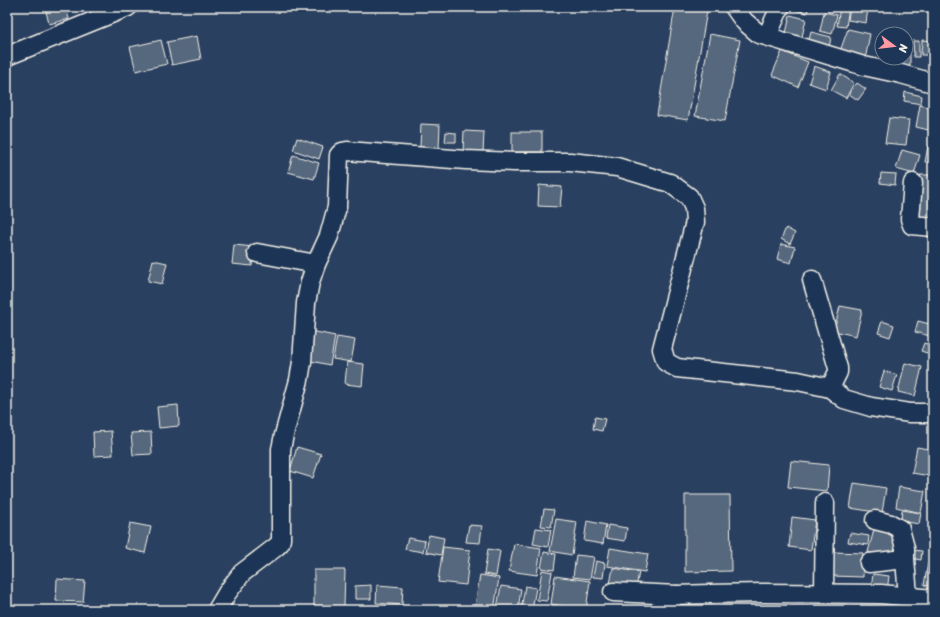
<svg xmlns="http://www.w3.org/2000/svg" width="940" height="617" font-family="Sriracha,sans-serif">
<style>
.building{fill:#56677d;stroke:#f4f1e8}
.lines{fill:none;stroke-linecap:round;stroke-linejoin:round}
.minor-casing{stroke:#f4f1e8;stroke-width:21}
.minor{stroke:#1d3557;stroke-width:18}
</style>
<rect width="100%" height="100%" fill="#2a4060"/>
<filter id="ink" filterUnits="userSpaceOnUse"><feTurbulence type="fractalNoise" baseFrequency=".025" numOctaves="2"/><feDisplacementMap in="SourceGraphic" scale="8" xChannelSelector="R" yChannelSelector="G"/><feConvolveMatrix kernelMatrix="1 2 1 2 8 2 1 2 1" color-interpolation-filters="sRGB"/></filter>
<g filter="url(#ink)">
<!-- building -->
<g class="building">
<polygon points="45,7 66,7 69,19 49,24"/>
<polygon points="675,7 683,7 707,11 688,120 657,115"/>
<polygon points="787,7 809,7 807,13 787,8"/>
<polygon points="840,7 849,7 846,27 837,26"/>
<polygon points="850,7 868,8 866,23 848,20"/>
<polygon points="824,12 837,15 832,34 820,31"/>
<polygon points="790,15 806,19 801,41 785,38"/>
<polygon points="7,17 10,45 7,45"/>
<polygon points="848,29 870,34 865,60 839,54"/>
<polygon points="811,32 831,37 829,48 808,44"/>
<polygon points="710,34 740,40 725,121 695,116"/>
<polygon points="197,36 201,59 172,65 167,42"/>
<polygon points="161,40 167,64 136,71 130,47"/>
<polygon points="906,40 910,40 910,66 886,66 886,58 906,58"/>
<polygon points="922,40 930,41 929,55 921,55"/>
<polygon points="913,41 919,41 919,57 914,57"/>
<polygon points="782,51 808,62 798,87 772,75"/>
<polygon points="814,66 831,72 826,89 809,83"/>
<polygon points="840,74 854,83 846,98 831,90"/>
<polygon points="857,83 866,89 858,100 849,94"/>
<polygon points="905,92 922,96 921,104 904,101"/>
<polygon points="920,105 933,108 933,131 916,127"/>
<polygon points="889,118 909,120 906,145 885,143"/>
<polygon points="421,124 440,125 439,148 420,147"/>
<polygon points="464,131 484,132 483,153 463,152"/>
<polygon points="446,132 456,133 456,142 445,142"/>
<rect x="512" y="132" width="30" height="20"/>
<polygon points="297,138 323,147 319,159 293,150"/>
<polygon points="928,146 933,147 933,163 925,162"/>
<polygon points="902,150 920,155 914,174 896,169"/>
<polygon points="293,155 319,163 314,179 288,172"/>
<polygon points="881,173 896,174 895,185 880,183"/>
<rect x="920" y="175" width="13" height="47"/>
<polygon points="539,185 562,187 560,207 538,206"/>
<polygon points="786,228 795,233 790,244 781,239"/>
<polygon points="781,244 795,247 791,263 777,259"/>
<polygon points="234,245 254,247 252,266 232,264"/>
<polygon points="153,260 167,263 162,284 148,281"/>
<polygon points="840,306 862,310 856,336 834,331"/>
<polygon points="882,321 894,325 890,337 878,333"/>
<polygon points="918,321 933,325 930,336 915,332"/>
<polygon points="311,331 335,336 330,365 306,360"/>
<polygon points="337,337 355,340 351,362 333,359"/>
<polygon points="924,343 933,346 933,355 921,351"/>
<polygon points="347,362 364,364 362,386 345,384"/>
<polygon points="905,363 922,367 915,396 898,392"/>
<polygon points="884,371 897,375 892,391 879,387"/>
<polygon points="178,405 179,426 159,428 157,407"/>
<polygon points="595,417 605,419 602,431 593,429"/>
<polygon points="111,431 113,455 94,456 93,432"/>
<polygon points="151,432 152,454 133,455 131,433"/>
<polygon points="297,447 321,454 313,478 290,471"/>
<polygon points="917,447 933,450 933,460 930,476 912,473"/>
<polygon points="791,461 829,465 827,491 788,487"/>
<polygon points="854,483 886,488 882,513 850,508"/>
<polygon points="899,487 925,491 921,513 896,507"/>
<polygon points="685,495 730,495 731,571 685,572"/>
<polygon points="544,509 554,510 551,527 541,526"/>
<polygon points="902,510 921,513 919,524 901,521"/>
<polygon points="792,517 815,520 811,550 789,547"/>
<polygon points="556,519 577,522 572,555 550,551"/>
<polygon points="587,521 606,525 603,544 584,541"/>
<polygon points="130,523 151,527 145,553 125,548"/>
<polygon points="469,525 482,526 480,543 466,542"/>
<polygon points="608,525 627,528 625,541 606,538"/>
<polygon points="875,526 899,533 892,558 868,552"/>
<polygon points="536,528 551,530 548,547 533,544"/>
<polygon points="850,533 869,536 868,545 848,542"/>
<polygon points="429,535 444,538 441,555 426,552"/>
<polygon points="408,538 425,541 423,552 405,549"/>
<polygon points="514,544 541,548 537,575 509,571"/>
<polygon points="443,547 470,550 466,585 438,582"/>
<polygon points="610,548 648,554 645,572 607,566"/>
<polygon points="488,549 500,551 496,576 484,574"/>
<polygon points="911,550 922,551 921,560 910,558"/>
<polygon points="544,552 556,554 554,570 541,568"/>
<polygon points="833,552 863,553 863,577 832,576"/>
<polygon points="576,555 594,557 590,579 573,577"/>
<polygon points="596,561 605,563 603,578 593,577"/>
<polygon points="928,563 933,564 933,587 924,585"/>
<polygon points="613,568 639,572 636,588 610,584"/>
<polygon points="314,570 345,570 344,606 314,606"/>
<polygon points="542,570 552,572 547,601 537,600"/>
<polygon points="873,574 889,576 887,591 871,589"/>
<polygon points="480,575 499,578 494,610 475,606"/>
<polygon points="555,576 590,581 586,610 551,604"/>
<polygon points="57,579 85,581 83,602 56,601"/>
<polygon points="371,585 371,599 355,599 355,586"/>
<polygon points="377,585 403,587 402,605 376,603"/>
<polygon points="501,586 521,589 518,610 508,610 497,608"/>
<polygon points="525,586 536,588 532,610 521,610"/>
</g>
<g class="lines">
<defs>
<g id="minor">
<polyline points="734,7 744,21 759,34 864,66 901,74 933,83"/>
<polyline points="767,36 780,7"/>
<polyline points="7,56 128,7"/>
<polyline points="913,183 910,219 912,225 933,227"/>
<polyline points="257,253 316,264"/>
<polyline points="812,280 838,368 838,372 830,388"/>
<polyline points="875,520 891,524 900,529 905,548 905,559 908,596"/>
<polyline points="869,563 905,559"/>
<polyline points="613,592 677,595"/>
<polyline points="824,593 825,503"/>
<polyline points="217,610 227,593 242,573 276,547 280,543 281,539 281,449 284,435 299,380 302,362 306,303 310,282 316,264 329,236 337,207 339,155 342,152 347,151 466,160 514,162 570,162 617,167 670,183 689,197 694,208 695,222 662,349 666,362 677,368 798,381 830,388 844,399 871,407 910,413 933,413"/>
<polyline points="660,610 677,595 709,594 763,593 881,594 933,599"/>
</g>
</defs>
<!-- minor casing -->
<use href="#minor" class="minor-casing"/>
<!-- minor -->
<use href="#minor" class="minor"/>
</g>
</g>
<!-- margin -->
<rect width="940" height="617" fill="none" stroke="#1d3557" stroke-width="24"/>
<rect x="12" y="12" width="916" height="593" fill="none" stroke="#f4f1e8" stroke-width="1.5" filter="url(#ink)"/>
<!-- north arrow -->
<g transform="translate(894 46) rotate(105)"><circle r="19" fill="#1d3557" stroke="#738091"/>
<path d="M0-3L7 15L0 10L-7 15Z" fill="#ff9aa2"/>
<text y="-6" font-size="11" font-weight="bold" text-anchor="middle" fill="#f4f1e8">N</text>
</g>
</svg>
